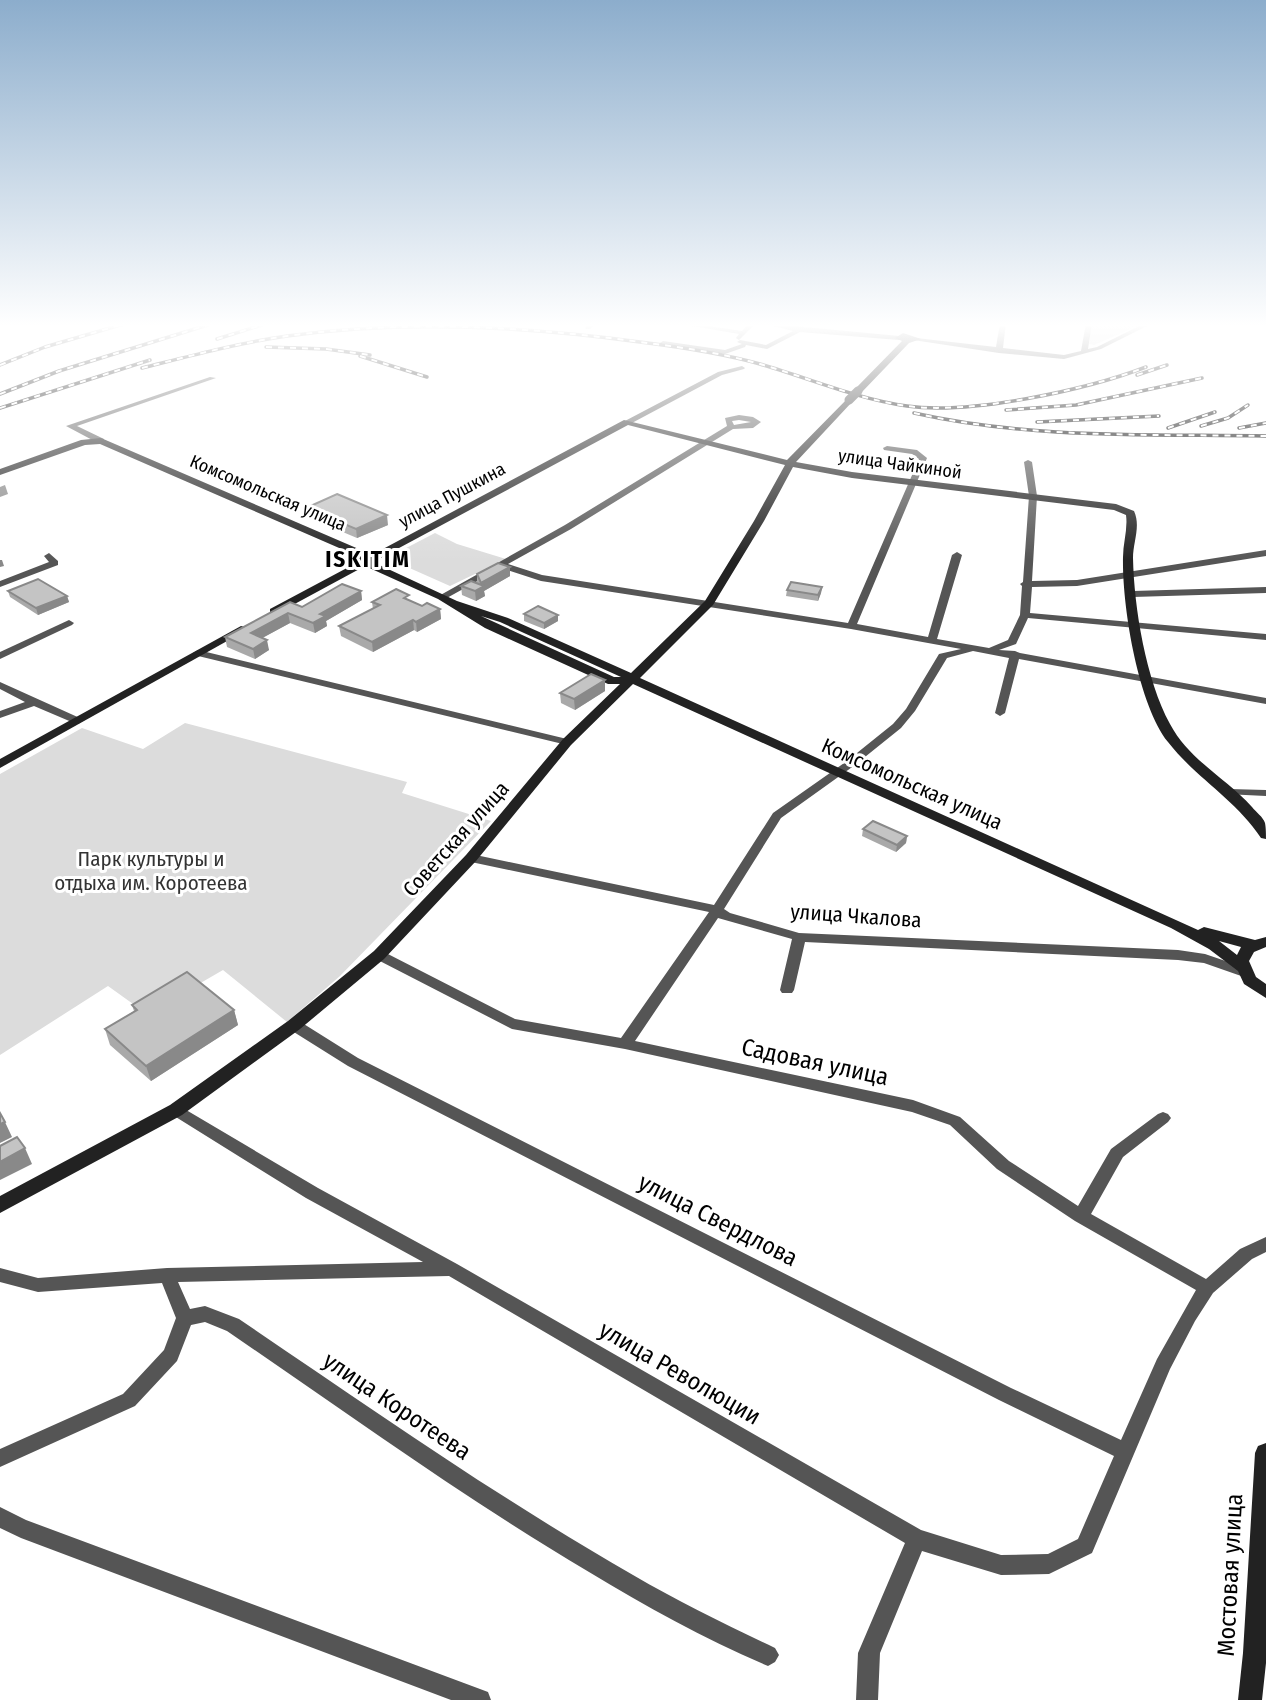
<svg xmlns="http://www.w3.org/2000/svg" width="1266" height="1700" font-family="'Fira Sans Condensed',sans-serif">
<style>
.green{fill:#dcdcdc}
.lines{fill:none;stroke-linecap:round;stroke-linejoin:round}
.street{fill:#555;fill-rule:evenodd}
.secondary{fill:#222;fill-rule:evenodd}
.rail-casing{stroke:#000;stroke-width:3.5}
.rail{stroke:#fff;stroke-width:2;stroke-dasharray:6;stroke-linecap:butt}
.secondary-bridge{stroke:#222;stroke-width:9}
.wall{fill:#a9a9a9}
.shaded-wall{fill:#898989}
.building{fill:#c4c4c4;stroke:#898989;stroke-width:2}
.labels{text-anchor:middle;stroke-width:6;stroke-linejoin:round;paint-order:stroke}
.far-street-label{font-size:18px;fill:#000;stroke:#fff}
.street-label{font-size:21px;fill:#000;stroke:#fff}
.park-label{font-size:21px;fill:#333;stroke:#fff}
.far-district-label{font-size:23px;font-weight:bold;letter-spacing:2px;fill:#000;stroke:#fff}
.near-street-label{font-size:24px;fill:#000;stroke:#fff}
</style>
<rect width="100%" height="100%" fill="#fff"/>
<!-- green -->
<g class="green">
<polygon points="1092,323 1144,323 1094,345 1089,344"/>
<polygon points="435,533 457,544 506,559 450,586 387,558"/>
<polygon points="185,723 407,782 402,793 491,821 340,976 287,1022 223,970 147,1014 108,986 0,1055 0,774 82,728 143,749"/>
</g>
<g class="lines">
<!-- street -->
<g class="street">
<polygon points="590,323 597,323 590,329 586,329 585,328"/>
<polygon points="675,323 690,323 742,331 749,323 756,323 739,340 736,338 739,334"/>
<polygon points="761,323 899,336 902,338 899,340 800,332 767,349 746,345 745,347 725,354 660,343 663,341 725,350 742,344 737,342 740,340 766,345 793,331"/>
<polygon points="1000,323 1006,323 1003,348 1064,355 1081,351 1086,323 1092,323 1088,349 1097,347 1145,323 1153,323 1101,349 1064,359 999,353 913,340 916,338 996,347"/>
<polygon points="742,366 745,368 744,369 722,375 630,424 623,422 718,372"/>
<polygon points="210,377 216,378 77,426 104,439 104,443 98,443 66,426"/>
<path d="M 739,415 L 753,417 L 761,422 L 753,428 L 733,429 L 571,529 L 508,564 L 542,575 L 848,623 L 919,459 L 912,454 L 884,450 L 883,448 L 887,446 L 917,450 L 927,458 L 857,624 L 928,637 L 952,555 L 957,552 L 962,555 L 937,639 L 989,648 L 1008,640 L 1020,615 L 1022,586 L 1020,584 L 1023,582 L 1029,496 L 1024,462 L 1028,460 L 1032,462 L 1037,496 L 1032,581 L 1077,580 L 1266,550 L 1266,556 L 1077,586 L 1032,587 L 1030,613 L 1266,634 L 1266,640 L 1028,618 L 1016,644 L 999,650 L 1015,651 L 1020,653 L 1266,698 L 1266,704 L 1019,659 L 1005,713 L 1000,716 L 995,713 L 1009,658 L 973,651 L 947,658 L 915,711 L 901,728 L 855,765 L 781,818 L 724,909 L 730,913 L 799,933 L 1178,950 L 1205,954 L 1249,969 L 1251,972 L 1249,975 L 1244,977 L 1204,963 L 1178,960 L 805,942 L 794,990 L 792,993 L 782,993 L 780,990 L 792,939 L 718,918 L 635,1041 L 913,1100 L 960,1117 L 1009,1161 L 1078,1206 L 1111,1149 L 1158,1114 L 1163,1112 L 1168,1114 L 1171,1118 L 1168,1122 L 1123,1157 L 1091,1214 L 1206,1279 L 1240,1249 L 1266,1237 L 1266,1252 L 1252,1259 L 1213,1293 L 1195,1321 L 1170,1369 L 1092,1553 L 1049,1574 L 1001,1575 L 922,1551 L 880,1653 L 878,1700 L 856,1700 L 858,1653 L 905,1543 L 449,1276 L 178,1282 L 190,1309 L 205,1306 L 239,1319 C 369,1407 497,1497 633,1575 C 679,1602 727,1625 775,1648 L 779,1655 L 775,1662 L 768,1666 C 706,1640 647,1607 589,1572 C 464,1498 347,1413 227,1331 L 205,1322 L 191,1325 L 177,1361 L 135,1406 L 0,1467 L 0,1449 L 123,1394 L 164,1350 L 176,1318 L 162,1283 L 38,1292 L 0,1282 L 0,1268 L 38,1278 L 167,1268 L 423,1262 L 306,1198 L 171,1114 L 168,1110 L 171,1106 L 176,1104 L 318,1188 L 457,1264 L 921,1530 L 1001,1555 L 1048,1554 L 1078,1539 L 1114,1456 L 999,1400 L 348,1066 L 289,1029 L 287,1025 L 289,1021 L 299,1021 L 358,1058 L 1011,1388 L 1121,1440 L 1157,1359 L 1196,1290 L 1075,1221 L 997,1169 L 950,1125 L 912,1112 L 625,1049 L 512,1029 L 374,958 L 372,955 L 374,952 L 384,952 L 515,1019 L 621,1038 L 709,912 L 471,862 L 467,861 L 465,858 L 467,855 L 471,854 L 714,905 L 773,813 L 847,761 L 893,724 L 906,709 L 939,654 L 961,649 L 851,629 L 541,581 L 501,568 L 445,599 L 442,600 L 437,597 L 565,525 L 727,426 L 725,418 ZM 739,420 L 751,422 L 734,425 L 732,421 Z"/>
<polygon points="49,553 58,561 58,565 0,587 0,581 49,562 44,556"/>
<polygon points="1266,587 1266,593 1133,597 1128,594 1133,591"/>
<polygon points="69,620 74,623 72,625 0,659 0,652"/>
<polygon points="198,650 567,739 573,742 567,745 194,655 193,653"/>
<polygon points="0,682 82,719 83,721 78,724 74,723 34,706 0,718 0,711 25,702 0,689"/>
<polygon points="1229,789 1266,790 1266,796 1225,794 1223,792"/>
<polygon points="0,1507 26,1520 480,1689 488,1692 491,1700 451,1700 21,1538 0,1528"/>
</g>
<!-- secondary -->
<g class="secondary">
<polygon points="903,333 921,339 909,343 861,393 855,393 855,389 902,341 895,338"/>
<path d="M 849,397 L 852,398 L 852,402 L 796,462 L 852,472 L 1116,504 L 1134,511 C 1141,526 1133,542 1133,558 C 1134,608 1146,680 1170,724 C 1189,760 1226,778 1252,807 C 1256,812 1263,817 1265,823 C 1266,828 1266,835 1266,839 L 1261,838 C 1235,799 1196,778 1168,742 C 1138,704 1122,606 1123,557 C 1123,543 1128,529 1126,515 L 1114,510 L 852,478 L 793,467 L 764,521 L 713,605 L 640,678 L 1198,930 L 1204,927 L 1255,940 L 1266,937 L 1266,947 L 1254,952 L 1249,961 L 1256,977 L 1266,984 L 1266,998 L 1244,984 L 1238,971 L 1209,949 L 1171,928 L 633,684 L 571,745 L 476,861 L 384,959 L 300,1029 L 182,1115 L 0,1213 L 0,1196 L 170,1105 L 288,1021 L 374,951 L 466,855 L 563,739 L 620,684 L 608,684 L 485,628 L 438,599 L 365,566 L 278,613 L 270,613 L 270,609 L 360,561 L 353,554 L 100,444 L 85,445 L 0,475 L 0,469 L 81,440 L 101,438 L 361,550 L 368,557 L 624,420 L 787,460 ZM 628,425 L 785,465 L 754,521 L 705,601 L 631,673 L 508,618 L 457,601 L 373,562 ZM 481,616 L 500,622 L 621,677 L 614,677 ZM 1219,941 L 1241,947 L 1237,955 Z"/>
<polygon points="241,626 245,627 245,631 0,768 0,759"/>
<polygon points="1266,1443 1266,1663 1262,1700 1238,1700 1243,1653 1255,1453 1258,1446"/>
</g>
<defs>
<g id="rail">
<polyline points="217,339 268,323"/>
<polyline points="266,347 326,349 370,355"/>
<polyline points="360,356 427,377"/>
<polyline points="0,365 45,347 127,323"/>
<path d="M 142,368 C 190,356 238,343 287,336 C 404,320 523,326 640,342 C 680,347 721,353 760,364 C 809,378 857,399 907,406 C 970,415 1086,390 1146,367"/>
<polyline points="1137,375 1167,365"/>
<polyline points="0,394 59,371 214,323"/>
<polyline points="0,408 150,360"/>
<polyline points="1006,410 1076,405 1202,378"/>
<path d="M 914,413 C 1030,439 1147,434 1266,436"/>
<polyline points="1037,422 1159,416"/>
<polyline points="1201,426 1228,418 1248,405"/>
<polyline points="1168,428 1215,412"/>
<polyline points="1239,428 1266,423"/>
</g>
</defs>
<!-- rail casing -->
<use href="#rail" class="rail-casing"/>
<!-- rail -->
<use href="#rail" class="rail"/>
<!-- secondary-bridge -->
<polyline class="secondary-bridge" points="849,400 858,391"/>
</g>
<!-- wall -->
<g class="wall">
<polygon points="306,508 388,525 357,538 307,517"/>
<polygon points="510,567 510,576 484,591 485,596 476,601 462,595 461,586 477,584 477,574"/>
<polygon points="822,587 821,593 818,601 786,596 787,590"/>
<polygon points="8,591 67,596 69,602 38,615 10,597"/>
<polygon points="361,591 362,600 326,621 327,626 315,633 290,623 262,638 269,650 255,659 227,647 225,637 302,607"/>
<polygon points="410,601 422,606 440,609 441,619 417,632 414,630 373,652 341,636 339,626 373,609 372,602"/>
<polygon points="524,614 558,621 544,629 524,621"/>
<polygon points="605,680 605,691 575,710 561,703 560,693"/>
<polygon points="863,829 907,836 906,843 896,852 862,836"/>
<polygon points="132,1005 234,1010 238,1025 151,1081 110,1045 105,1029 134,1011"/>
</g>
<!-- shaded-wall -->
<g class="shaded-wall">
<polygon points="5,485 8,494 0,497 0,487"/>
<polygon points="387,515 388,525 357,538 356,529"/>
<polygon points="0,560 2,560 4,566 0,567"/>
<polygon points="510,567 510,576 484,591 485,596 476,601 475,591 481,588 481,583"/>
<polygon points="822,587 821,593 818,601 818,595"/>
<polygon points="361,591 362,600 326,621 327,626 315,633 313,623 320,614"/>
<polygon points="67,596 69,602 38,615 36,608"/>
<polygon points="440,609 441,619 417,632 416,622"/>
<polygon points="288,613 290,623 253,643 251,633"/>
<polygon points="558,615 558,621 544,629 544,623"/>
<polygon points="413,620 414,630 373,652 372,642"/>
<polygon points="267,640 269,650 255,659 253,649"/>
<polygon points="605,680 605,691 575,710 574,699"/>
<polygon points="907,836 906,843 896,852 897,845"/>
<polygon points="234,1010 238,1025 151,1081 146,1066"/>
<polygon points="5,1122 12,1137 0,1143 0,1124"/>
<polygon points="25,1148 32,1164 0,1180 0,1162"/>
</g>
<!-- building -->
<g class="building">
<polygon points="337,494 387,515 356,529 306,508"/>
<polygon points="498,563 510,567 481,583 477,574"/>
<polygon points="38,579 67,596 36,608 8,591"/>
<polygon points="471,581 484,586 475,591 461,586"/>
<polygon points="791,582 822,587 818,595 787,590"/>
<polygon points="342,584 361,591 320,614 326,616 313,623 288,613 251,633 267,640 253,649 225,637 290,602 302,607"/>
<polygon points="396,589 409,595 404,598 422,606 427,603 440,609 416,622 413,620 372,642 339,626 380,605 372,602"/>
<polygon points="538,606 558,615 544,623 524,614"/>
<polygon points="591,674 605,680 574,699 560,693"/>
<polygon points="873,821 907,836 897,845 863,829"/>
<polygon points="187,972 234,1010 146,1066 105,1029 137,1010 132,1005"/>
<polygon points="0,1113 5,1122 0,1124"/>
<polygon points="17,1137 25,1148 0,1162 0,1146"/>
</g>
<!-- sky -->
<linearGradient id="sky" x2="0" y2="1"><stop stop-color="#8cadcc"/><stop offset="0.58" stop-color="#fff"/><stop offset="1" stop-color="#fff" stop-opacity="0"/></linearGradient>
<rect width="1266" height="561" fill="url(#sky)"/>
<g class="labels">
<!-- far-street labels -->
<g class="far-street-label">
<text transform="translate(900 464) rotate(8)" y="6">улица Чайкиной</text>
<text transform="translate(268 493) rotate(23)" y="6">Комсомольская улица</text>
<text transform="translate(452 495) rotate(-28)" y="6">улица Пушкина</text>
</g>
<!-- street labels -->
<g class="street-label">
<text transform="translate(912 784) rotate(24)" y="7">Комсомольская улица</text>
<text transform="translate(456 839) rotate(-48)" y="7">Советская улица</text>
<text transform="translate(856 916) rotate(4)" y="7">улица Чкалова</text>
</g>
<!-- park labels -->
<g class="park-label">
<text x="151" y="866">Парк культуры и<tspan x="151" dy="24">отдыха им. Коротеева</tspan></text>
</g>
<!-- far-district labels -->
<g class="far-district-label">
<text x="368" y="567">ISKITIM</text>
</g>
<!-- near-street labels -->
<g class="near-street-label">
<text transform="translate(815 1062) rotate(12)" y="8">Садовая улица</text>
<text transform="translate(718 1220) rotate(27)" y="8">улица Свердлова</text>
<text transform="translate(680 1373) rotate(30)" y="8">улица Революции</text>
<text transform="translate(397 1406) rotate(34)" y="8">улица Коротеева</text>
<text transform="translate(1230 1575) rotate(-87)" y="8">Мостовая улица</text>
</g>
</g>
</svg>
